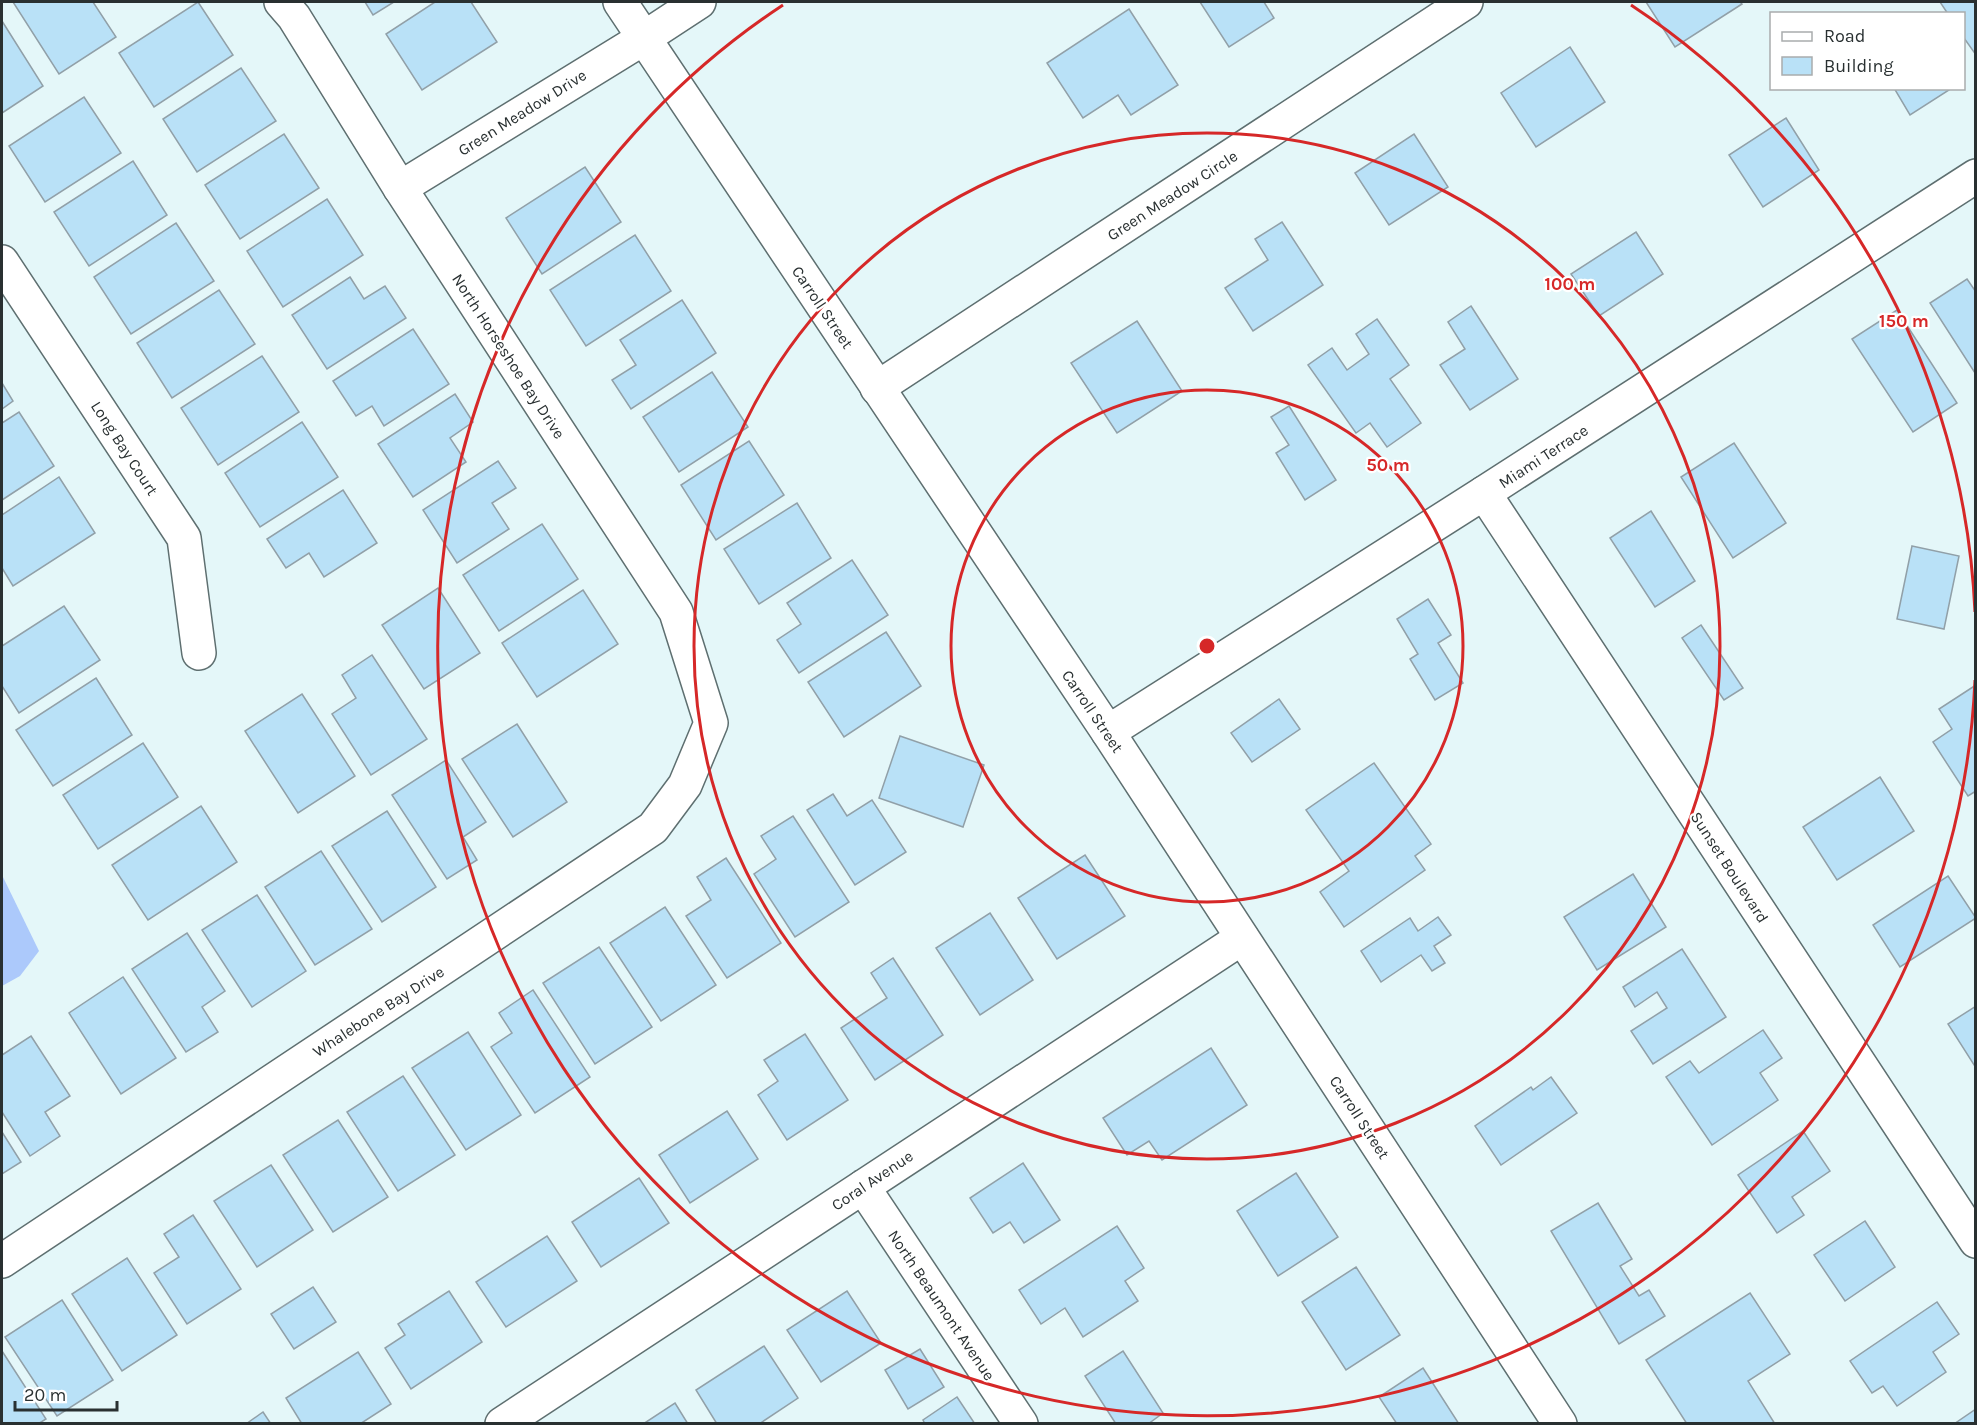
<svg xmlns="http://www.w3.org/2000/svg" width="1977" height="1425" font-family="Karla,sans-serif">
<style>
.water{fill:#acc9fb}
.building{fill:#b9e1f7;stroke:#91a0a8;stroke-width:1.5}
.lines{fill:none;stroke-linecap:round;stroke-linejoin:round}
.street-casing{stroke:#5e6f70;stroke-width:36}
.primary-casing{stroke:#5e6f70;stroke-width:36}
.street{stroke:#fff;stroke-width:33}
.primary{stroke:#fff;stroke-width:33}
.ring{fill:none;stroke:#d62828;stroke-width:3}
.labels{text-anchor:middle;stroke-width:4.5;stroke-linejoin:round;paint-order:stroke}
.street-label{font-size:16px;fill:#293031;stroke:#fff}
.centre{fill:#d62828;stroke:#fff;stroke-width:3}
.ring-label{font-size:18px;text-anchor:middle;font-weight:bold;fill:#d62828;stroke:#fff;stroke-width:4.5;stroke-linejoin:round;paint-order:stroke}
</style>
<rect width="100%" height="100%" fill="#e4f7f9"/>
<!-- water -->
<polygon class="water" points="2,875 39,951 20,976 2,986"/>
<!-- building -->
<g class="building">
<polygon points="13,2 93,2 116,37 59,74"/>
<polygon points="198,2 233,55 154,107 119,53"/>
<polygon points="365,2 394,2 373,15"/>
<polygon points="435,2 471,2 497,42 422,90 386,34"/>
<polygon points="1200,2 1264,2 1274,18 1229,47"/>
<polygon points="1646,2 1740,2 1742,4 1675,47"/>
<polygon points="1940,2 1976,2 1976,55 1964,38 1964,14 1948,14"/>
<polygon points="1129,9 1178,85 1131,115 1118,95 1083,118 1047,63"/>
<polygon points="2,21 43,86 2,113"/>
<polygon points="1570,47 1605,102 1536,147 1501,93"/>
<polygon points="241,68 276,121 197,172 163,119"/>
<polygon points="1894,88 1948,88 1949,90 1910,115"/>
<polygon points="84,97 121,153 45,202 9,146"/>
<polygon points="1786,118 1819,170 1763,207 1729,155"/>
<polygon points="284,134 319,188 240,239 205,185"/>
<polygon points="1414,134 1448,187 1389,225 1355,173"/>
<polygon points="133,161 167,215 89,266 54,212"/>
<polygon points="585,167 621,222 542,274 506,218"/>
<polygon points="327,199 363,255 283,307 247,251"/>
<polygon points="1282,222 1323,285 1253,331 1225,288 1268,260 1255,239"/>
<polygon points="176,223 214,281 131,334 94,277"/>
<polygon points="1636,232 1663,274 1599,316 1571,274"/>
<polygon points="635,235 671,291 586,346 550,290"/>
<polygon points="350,277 364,299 385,286 406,318 327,369 292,315"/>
<polygon points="1967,279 1976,292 1975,373 1930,303"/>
<polygon points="219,290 255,344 172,398 137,343"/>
<polygon points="682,300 716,353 631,409 612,380 636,365 620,340"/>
<polygon points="1471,306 1518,379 1470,410 1440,365 1465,349 1448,322"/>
<polygon points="1897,310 1957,403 1913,432 1852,339"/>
<polygon points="1377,319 1409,365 1390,379 1421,423 1387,447 1370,423 1356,433 1308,365 1332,348 1347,370 1369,354 1356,334"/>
<polygon points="1137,321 1182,391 1117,433 1071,363"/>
<polygon points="413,329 449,384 384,426 372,406 356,416 333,381"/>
<polygon points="262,356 299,412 218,465 181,408"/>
<polygon points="712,372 748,427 679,472 643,417"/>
<polygon points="2,383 13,401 2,409"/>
<polygon points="455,394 473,422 450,438 466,462 413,497 378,444"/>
<polygon points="1289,406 1336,480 1305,500 1276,453 1289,445 1271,417"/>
<polygon points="19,412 54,466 2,500 2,423"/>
<polygon points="302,422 338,477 260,527 225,473"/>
<polygon points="749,441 784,495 716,540 681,485"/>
<polygon points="1734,443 1786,523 1733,558 1681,477"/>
<polygon points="498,461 516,488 492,503 509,529 457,563 423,510"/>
<polygon points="59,477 95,533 13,586 2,568 2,515"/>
<polygon points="343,490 377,543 324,577 309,553 286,568 267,539"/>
<polygon points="797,503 831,558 759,604 724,549"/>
<polygon points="1651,511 1695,581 1655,607 1610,538"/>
<polygon points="542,524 578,579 499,631 463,575"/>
<polygon points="1912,546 1959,556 1944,629 1897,619"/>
<polygon points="852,560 888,615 799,673 777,640 801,624 787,603"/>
<polygon points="438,588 480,653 424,689 382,625"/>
<polygon points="583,590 618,644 537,697 502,643"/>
<polygon points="1428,599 1451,635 1438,643 1463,683 1435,700 1410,659 1418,654 1397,619"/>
<polygon points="64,606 100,660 19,713 2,686 2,646"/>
<polygon points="1701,625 1743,688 1724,700 1682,638"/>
<polygon points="886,632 921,686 844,737 808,682"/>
<polygon points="372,655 427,739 371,775 332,714 356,698 342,675"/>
<polygon points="96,678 132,735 53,786 16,730"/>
<polygon points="1976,685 1976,791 1968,796 1933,742 1952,729 1939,709"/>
<polygon points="302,694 355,776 298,813 245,731"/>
<polygon points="1279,699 1300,729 1252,762 1231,733"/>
<polygon points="517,724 567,802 513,837 462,759"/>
<polygon points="900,736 984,765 963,827 879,798"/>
<polygon points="143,743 178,797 98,849 63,795"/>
<polygon points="446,760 486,822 463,837 477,860 447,879 392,795"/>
<polygon points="1374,763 1431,844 1415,856 1425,870 1344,927 1320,892 1349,871 1306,810"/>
<polygon points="1880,777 1914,831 1837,880 1803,827"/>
<polygon points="833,794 847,816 872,800 906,852 855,885 807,810"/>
<polygon points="201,806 237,862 148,920 112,865"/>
<polygon points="387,811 436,887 382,922 332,846"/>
<polygon points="793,816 849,902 795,937 754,874 776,859 761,836"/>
<polygon points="321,851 372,929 315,965 265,887"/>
<polygon points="1085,855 1125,916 1057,959 1018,898"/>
<polygon points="726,858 781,943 727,978 686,916 711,900 697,877"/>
<polygon points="1633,874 1666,927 1597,970 1564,917"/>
<polygon points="1948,876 1976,918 1900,967 1873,925"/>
<polygon points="257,895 306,971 252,1007 202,930"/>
<polygon points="665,907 716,985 661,1021 610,943"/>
<polygon points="990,913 1033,980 980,1015 936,948"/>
<polygon points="1438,917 1451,935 1434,946 1445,963 1432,971 1421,955 1381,982 1361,951 1410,918 1418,931"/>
<polygon points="187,933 225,991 202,1007 218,1032 186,1052 132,969"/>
<polygon points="599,947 652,1027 595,1064 543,983"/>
<polygon points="1682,949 1726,1017 1653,1064 1631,1031 1667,1008 1657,992 1635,1007 1623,987"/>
<polygon points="893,958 943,1035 875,1080 841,1028 887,998 871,973"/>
<polygon points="123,977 176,1058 121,1094 69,1013"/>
<polygon points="533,990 590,1077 535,1113 491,1047 512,1033 499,1013"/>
<polygon points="1976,1006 1976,1068 1948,1024"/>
<polygon points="1763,1030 1782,1058 1760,1073 1778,1100 1712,1145 1666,1077 1690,1061 1699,1073"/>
<polygon points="468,1032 521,1115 466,1150 412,1068"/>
<polygon points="805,1034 848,1100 787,1140 758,1095 778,1081 764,1060"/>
<polygon points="31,1036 70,1096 45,1112 60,1136 30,1156 2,1112 2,1055"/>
<polygon points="1211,1048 1247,1105 1162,1160 1149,1141 1127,1155 1103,1118"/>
<polygon points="403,1076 455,1155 398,1191 347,1112"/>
<polygon points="1551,1077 1577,1113 1501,1165 1475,1126 1531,1087 1533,1090"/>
<polygon points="727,1111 758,1159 690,1203 659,1155"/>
<polygon points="338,1120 388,1197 333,1232 283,1155"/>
<polygon points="1803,1131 1830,1171 1792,1197 1804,1215 1777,1233 1738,1175"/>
<polygon points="2,1132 21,1162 2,1174"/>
<polygon points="1023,1163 1060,1220 1024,1243 1010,1222 993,1233 970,1198"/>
<polygon points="271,1165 313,1230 257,1267 214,1201"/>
<polygon points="1296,1173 1338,1237 1278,1276 1237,1211"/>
<polygon points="639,1178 669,1223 601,1267 572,1222"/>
<polygon points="1598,1203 1632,1259 1620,1266 1639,1296 1649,1290 1665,1316 1619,1344 1551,1231"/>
<polygon points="193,1215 241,1289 187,1324 154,1273 179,1257 164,1234"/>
<polygon points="1865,1221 1895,1267 1845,1301 1814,1255"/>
<polygon points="1117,1226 1144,1268 1125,1281 1138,1301 1083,1337 1065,1308 1041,1324 1019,1290"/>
<polygon points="547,1236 577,1281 506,1327 476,1282"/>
<polygon points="127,1258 177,1335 122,1371 72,1294"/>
<polygon points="1356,1267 1400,1335 1346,1370 1302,1302"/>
<polygon points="313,1287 336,1322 294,1349 271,1314"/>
<polygon points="449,1291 482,1342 411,1389 385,1348 405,1335 398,1324"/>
<polygon points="847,1291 881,1343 821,1382 787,1330"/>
<polygon points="1750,1293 1790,1354 1748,1381 1775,1424 1687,1424 1646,1360"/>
<polygon points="62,1300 113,1380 57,1416 5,1337"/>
<polygon points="1937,1302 1959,1334 1933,1352 1946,1372 1897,1406 1883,1386 1872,1393 1850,1361"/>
<polygon points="764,1346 798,1398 759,1424 717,1424 696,1390"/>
<polygon points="920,1349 944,1387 908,1409 885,1370"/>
<polygon points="2,1351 46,1419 38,1424 2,1424"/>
<polygon points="1123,1351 1163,1413 1148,1424 1116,1424 1085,1376"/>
<polygon points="358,1352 391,1404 360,1424 302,1424 286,1398"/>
<polygon points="1423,1368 1459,1424 1397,1424 1379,1397"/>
<polygon points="957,1397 975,1424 925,1424 923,1420"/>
<polygon points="675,1403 688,1424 643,1424"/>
<polygon points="1976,1409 1976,1424 1954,1424"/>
<polygon points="263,1412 271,1424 246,1424"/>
</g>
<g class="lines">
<defs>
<g id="street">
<polyline points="400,188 644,38 699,2"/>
<polyline points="2,262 184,538 199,653"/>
<polyline points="877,388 1466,2"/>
<polyline points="1484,493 1976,1241"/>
<polyline points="1108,732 1484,493 1976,176"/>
<polyline points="863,1187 1021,1424"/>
<polyline points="2,1261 653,828 685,785 711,723 676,612 400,188 294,17 281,2"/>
<polyline points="502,1424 1242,938"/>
</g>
<polyline id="primary" points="620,2 1108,732 1560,1424"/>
</defs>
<!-- street casing -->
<use href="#street" class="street-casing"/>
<!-- primary casing -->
<use href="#primary" class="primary-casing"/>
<!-- street -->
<use href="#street" class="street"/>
<!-- primary -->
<use href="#primary" class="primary"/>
</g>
<!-- distance rings -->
<g class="ring">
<circle cx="1207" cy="646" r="256"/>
<circle cx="1207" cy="646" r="513"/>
<path d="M1975 680A769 769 0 1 1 783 5M1631 5A769 769 0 0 1 1975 612"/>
</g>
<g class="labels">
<!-- street labels -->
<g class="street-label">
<text transform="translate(522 112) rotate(-32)" y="6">Green Meadow Drive</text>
<text transform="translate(1172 195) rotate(-33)" y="6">Green Meadow Circle</text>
<text transform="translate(823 307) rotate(56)" y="6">Carroll Street</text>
<text transform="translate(509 356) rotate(57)" y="6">North Horseshoe Bay Drive</text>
<text transform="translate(125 448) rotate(57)" y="6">Long Bay Court</text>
<text transform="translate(1543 456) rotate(-33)" y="6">Miami Terrace</text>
<text transform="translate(1093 711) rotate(56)" y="6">Carroll Street</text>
<text transform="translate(1730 867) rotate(57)" y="6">Sunset Boulevard</text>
<text transform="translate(378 1011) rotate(-33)" y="6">Whalebone Bay Drive</text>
<text transform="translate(1360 1117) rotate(57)" y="6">Carroll Street</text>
<text transform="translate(872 1180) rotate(-34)" y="6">Coral Avenue</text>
<text transform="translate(942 1305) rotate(56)" y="6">North Beaumont Avenue</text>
</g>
</g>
<circle cx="1207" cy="646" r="9" class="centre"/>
<g class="ring-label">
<text x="1570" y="290">100 m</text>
<text x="1904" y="327">150 m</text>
<text x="1388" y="471">50 m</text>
</g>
<!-- border -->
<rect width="1977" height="1425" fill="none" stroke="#293031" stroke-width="6"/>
<!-- legend -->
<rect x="1770" y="12" width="195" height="78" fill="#ffffff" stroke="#a9acad" stroke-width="1.5"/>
<rect x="1782" y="32" width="30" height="9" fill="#ffffff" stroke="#a9acad" stroke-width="1.5"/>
<text x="1824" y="42" font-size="18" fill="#293031">Road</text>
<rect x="1782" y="57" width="30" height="18" fill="#b9e1f7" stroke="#a9acad" stroke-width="1.5"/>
<text x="1824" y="72" font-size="18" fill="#293031">Building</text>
<!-- scale -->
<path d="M15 1401v9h102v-9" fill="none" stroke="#293031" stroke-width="3"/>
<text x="24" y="1401" font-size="18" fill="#293031" stroke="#ffffff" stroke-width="4.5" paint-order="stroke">20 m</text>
</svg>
